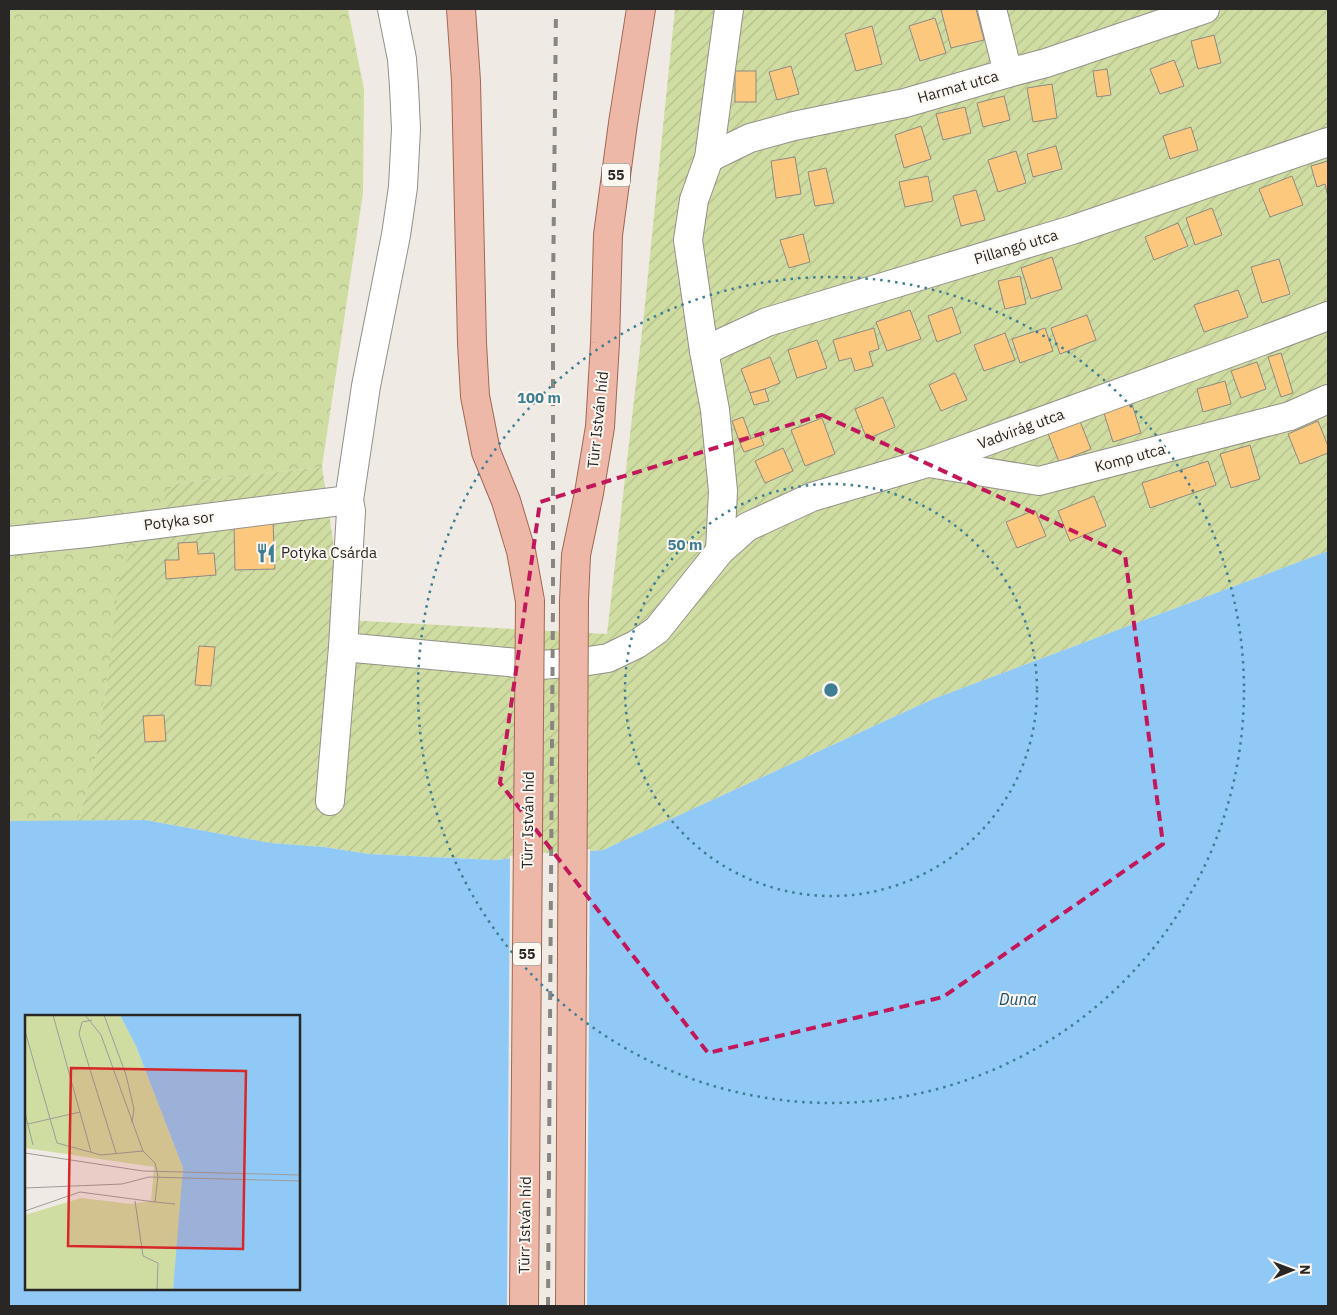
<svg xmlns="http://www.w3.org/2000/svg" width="1337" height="1315" font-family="'IBM Plex Sans',sans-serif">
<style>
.forest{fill:url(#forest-crowns)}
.garden{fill:url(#garden-furrows)}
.water{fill:#91c9f6;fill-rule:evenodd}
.pier{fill:#efeae4}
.building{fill:#fbc87e;stroke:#8d8984}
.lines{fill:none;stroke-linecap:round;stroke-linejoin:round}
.minor-casing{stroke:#94908a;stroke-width:30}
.major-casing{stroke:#a26755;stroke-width:30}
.minor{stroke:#fff;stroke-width:28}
.major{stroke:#eeb8a9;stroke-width:28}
.rail{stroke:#898682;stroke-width:4;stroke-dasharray:9 9;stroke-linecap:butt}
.major-bridge-casing{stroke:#a26755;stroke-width:30;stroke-linecap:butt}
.major-bridge{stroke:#eeb8a9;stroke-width:28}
.marked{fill:none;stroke:#c2185b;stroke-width:4;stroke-dasharray:10 6;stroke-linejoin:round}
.ring{fill:none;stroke:#3f7d93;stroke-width:2.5;stroke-dasharray:2.5 5}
.labels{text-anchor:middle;stroke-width:4;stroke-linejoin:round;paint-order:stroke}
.shield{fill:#fcf7f1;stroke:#686562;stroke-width:1}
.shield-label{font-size:14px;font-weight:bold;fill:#282725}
.street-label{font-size:15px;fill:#282725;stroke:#fcf7f1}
.poi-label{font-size:15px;fill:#282725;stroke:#fcf7f1;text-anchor:start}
.water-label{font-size:16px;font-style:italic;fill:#174d72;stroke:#fcf7f1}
.inset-road{fill:none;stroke:#9f9c98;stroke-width:1}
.view{fill:#d62828;fill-opacity:0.15;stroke:#d62828;stroke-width:2.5}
.inset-edge{fill:none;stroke:#282725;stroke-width:2.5}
.centre{fill:#3f7d93;stroke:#fcf7f1;stroke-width:2.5}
.ring-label{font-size:15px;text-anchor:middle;font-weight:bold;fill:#3f7d93;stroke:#fcf7f1;stroke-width:4;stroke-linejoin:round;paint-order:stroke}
</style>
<defs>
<pattern id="forest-crowns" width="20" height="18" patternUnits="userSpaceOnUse" patternTransform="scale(1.25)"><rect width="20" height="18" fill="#d0dda2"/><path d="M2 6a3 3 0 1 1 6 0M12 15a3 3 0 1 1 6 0" fill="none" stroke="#b3be8b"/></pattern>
<pattern id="garden-furrows" width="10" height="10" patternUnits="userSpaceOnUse" patternTransform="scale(1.25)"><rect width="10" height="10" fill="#d0dda2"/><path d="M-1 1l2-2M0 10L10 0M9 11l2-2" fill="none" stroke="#b3be8b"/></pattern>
</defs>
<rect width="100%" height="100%" fill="#efeae4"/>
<!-- forest -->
<polygon class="forest" points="9,9 348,9 364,89 363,193 322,467 173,484 108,674 95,762 78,821 9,821"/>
<!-- garden -->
<polygon class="garden" points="675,9 1328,9 1328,551 933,699 603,850 495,860 369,854 324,847 271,843 145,820 78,821 95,762 108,674 120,572 173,484 322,467 345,620 607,634 644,314"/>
<!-- water -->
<path class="water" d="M 1328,551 L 1328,1306 L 9,1306 L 9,821 L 145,820 L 271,843 L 324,847 L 369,854 L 495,860 L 603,850 L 933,699 ZM 26,1016 L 299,1016 L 299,1289 L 26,1289 Z"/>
<!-- pier -->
<polygon class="pier" points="590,849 587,1306 507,1306 510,856"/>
<!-- building -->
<g class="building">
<polygon points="947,9 976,9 984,40 951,48 941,10"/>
<polygon points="935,18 946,53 920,61 909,26"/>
<polygon points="872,26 882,64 856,71 845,34"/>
<polygon points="1214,35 1221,63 1198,69 1191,41"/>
<polygon points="1174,60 1184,86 1160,94 1150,69"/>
<polygon points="791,66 799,94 777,100 769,72"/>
<polygon points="1107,69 1111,95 1097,97 1093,71"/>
<rect x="735" y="71" width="21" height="31"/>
<polygon points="1052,84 1057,118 1033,122 1027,88"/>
<polygon points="1004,96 1010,120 983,127 977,103"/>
<polygon points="965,107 971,133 943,140 936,114"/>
<polygon points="921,126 931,159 904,168 895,135"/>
<polygon points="1191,127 1198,150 1170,159 1163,136"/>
<polygon points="1056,146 1062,169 1033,177 1027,154"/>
<polygon points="1016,151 1026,183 998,192 988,160"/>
<polygon points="795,157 801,194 776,198 771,161"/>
<polygon points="1328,161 1328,197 1325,184 1317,187 1311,166"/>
<polygon points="826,168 834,203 815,206 808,172"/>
<polygon points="928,176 933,201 905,207 899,182"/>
<polygon points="1292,176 1303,205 1270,217 1259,189"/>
<polygon points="976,190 985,220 961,226 953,196"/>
<polygon points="1212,208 1222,235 1195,245 1186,218"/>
<polygon points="1178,223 1188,246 1154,260 1145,237"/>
<polygon points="803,234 810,262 789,268 780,240"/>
<polygon points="1052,257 1062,289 1031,299 1021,268"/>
<polygon points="1279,259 1290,294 1262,303 1251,267"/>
<polygon points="1020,276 1026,304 1005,309 998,281"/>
<polygon points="1238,290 1248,317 1204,332 1194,305"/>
<polygon points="952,307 961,333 937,342 928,316"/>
<polygon points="910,310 921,339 887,351 876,322"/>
<polygon points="1087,315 1096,340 1060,354 1051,328"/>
<polygon points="874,328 879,349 869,352 873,366 855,371 851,358 839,361 833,340"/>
<polygon points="1045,328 1053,351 1020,363 1012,339"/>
<polygon points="1005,333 1015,360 984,371 974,345"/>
<polygon points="817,340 827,368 797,378 788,350"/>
<polygon points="1281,353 1293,393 1281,397 1268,357"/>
<polygon points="770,357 780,383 765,389 750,393 741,369"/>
<polygon points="1257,362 1266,389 1241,398 1231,371"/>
<polygon points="955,373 967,400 941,411 929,385"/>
<polygon points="1225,381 1231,404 1203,412 1197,389"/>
<polygon points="765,389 769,401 754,405 750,393"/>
<polygon points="883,397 895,427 867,439 855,409"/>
<polygon points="1131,401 1141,433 1113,442 1103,410"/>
<polygon points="743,417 751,439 740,443 732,421"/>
<polygon points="822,418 835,454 805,466 791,430"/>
<polygon points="1079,419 1091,449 1059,462 1047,431"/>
<polygon points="1318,421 1328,446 1328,453 1300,464 1288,434"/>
<polygon points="760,435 764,445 744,452 740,443"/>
<polygon points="1250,445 1260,479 1231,488 1220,454"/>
<polygon points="783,448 793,471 765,483 755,461"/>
<polygon points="1208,461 1216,485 1150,508 1142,483"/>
<polygon points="1094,496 1106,526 1070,541 1058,511"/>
<polygon points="1035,510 1046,536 1017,548 1006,522"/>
<polygon points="273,523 275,569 235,570 234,524"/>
<polygon points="197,542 198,554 214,553 216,575 166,579 165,560 179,560 178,543"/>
<polygon points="199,646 215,647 211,686 195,685"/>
<polygon points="164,715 166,741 145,742 143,716"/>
</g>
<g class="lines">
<defs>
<g id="minor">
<polyline points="392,9 402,59 404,86 406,129 403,187 396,235 366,386 349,500 351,511 343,647 540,665 582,662 608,658 637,644 657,630 720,551 747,527 812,497 927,463 1259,342 1328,316"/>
<polyline points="992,9 1008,73"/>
<polyline points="709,158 750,138 794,126 905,103 1008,73 1046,63 1205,9"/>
<polyline points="704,351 767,322 1072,230 1328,142"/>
<polyline points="929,463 1039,481 1290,416 1328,399"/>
<polyline points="9,541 87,533 349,500"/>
<polyline points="720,551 723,491 715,410 704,351 688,240 694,200 709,158 729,9"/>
<polyline points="330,801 343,647"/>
</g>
<g id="major">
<polyline points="461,9 466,81 472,343 475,396 486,452 506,501 521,551 530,601"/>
<polyline points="574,601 576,555 589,493 600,427 605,343 608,235 623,123 641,9"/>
</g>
</defs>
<!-- minor casing -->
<use href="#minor" class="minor-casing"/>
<!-- major casing -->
<use href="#major" class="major-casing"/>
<!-- minor -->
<use href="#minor" class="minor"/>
<!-- major -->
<use href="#major" class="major"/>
<!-- rail -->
<polyline class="rail" points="548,1306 553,601 553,294 556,9"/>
<defs>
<g id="major-bridge">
<polyline points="524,1306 530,601"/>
<polyline points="570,1306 574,601"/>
</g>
</defs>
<!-- major-bridge casing -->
<use href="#major-bridge" class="major-bridge-casing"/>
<!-- major-bridge -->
<use href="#major-bridge" class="major-bridge"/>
</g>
<!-- marked area -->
<path class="marked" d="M 822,415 L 1125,555 L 1163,844 L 943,997 L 708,1053 L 500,783 L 540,502 Z"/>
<!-- distance rings -->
<g class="ring">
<circle cx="831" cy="690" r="206"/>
<circle cx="831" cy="690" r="413"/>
</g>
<!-- icons -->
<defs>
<symbol id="restaurant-bare" viewBox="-9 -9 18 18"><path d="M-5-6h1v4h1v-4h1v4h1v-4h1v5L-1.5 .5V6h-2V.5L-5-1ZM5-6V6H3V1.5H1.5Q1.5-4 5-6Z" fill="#3f7d93" stroke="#fcf7f1" stroke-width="2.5" paint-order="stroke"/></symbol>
</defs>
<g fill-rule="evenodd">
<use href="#restaurant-bare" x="252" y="539" width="28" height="28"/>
</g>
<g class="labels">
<!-- shield labels -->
<g class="shield">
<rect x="602" y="163.5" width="28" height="23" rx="4"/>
<rect x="513" y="942.5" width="28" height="23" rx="4"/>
</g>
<g class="shield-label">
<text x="616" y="180">55</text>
<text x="527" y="959">55</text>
</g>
<!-- street labels -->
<g class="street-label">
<text transform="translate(958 87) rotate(-16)" y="5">Harmat utca</text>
<text transform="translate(1016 247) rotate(-17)" y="5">Pillangó utca</text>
<text transform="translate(598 420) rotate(-84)" y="5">Türr István híd</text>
<text transform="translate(1021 429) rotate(-20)" y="5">Vadvirág utca</text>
<text transform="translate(1130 458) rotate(-15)" y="5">Komp utca</text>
<text transform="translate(179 521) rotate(-7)" y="5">Potyka sor</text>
<text transform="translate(528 820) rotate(-89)" y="5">Türr István híd</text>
<text transform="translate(525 1225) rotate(-89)" y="5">Türr István híd</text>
</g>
<!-- poi labels -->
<g class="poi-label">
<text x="281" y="558">Potyka Csárda</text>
</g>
<!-- water labels -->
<g class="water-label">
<text x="1018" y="1005">Duna</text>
</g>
</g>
<!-- overview -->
<g transform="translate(25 1015)">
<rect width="275" height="275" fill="#efeae4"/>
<path d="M 56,183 L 106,189 L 108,209 L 119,216 L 153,223 L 148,275 L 0,275 L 0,200 Z" fill="#d0dda2"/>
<path d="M 0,0 L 95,0 L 111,31 L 158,153 L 153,223 L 119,216 L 108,209 L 106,189 L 126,186 L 129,152 L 0,133 Z" fill="#d0dda2"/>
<path d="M 95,0 L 275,0 L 275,275 L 148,275 L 158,153 L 111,31 Z" fill="#91c9f6"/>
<path class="inset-road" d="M 28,0 L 66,137M 60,0 L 76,20 L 118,136M 79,0 L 101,60 L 109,94 L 107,108M 67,5 L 57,7 L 54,19 L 91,138M 0,16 L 32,128 L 76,140 L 118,136 L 130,148 L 133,161 L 130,187 L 55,177 L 0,196M 0,98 L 8,130M 3,109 L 55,97M 0,138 L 118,156 L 275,160M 0,173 L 97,169 L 124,162 L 275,166M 110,186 L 118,241 L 133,248 L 132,275M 130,187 L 150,189"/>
<path class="view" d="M 46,53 L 221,56 L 218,234 L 43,231 Z"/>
<rect width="275" height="275" class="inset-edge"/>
</g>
<circle cx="831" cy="690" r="8" class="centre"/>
<g class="ring-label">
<text x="539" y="403">100 m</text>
<text x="685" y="550">50 m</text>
</g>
<!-- border -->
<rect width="1337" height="1315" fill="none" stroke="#282725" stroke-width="20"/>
<!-- north arrow -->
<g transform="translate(1292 1270) rotate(89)" stroke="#fcf7f1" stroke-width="4" paint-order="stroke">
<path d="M0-4L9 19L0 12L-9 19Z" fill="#282725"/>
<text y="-8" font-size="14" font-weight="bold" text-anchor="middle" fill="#282725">N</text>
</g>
</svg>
